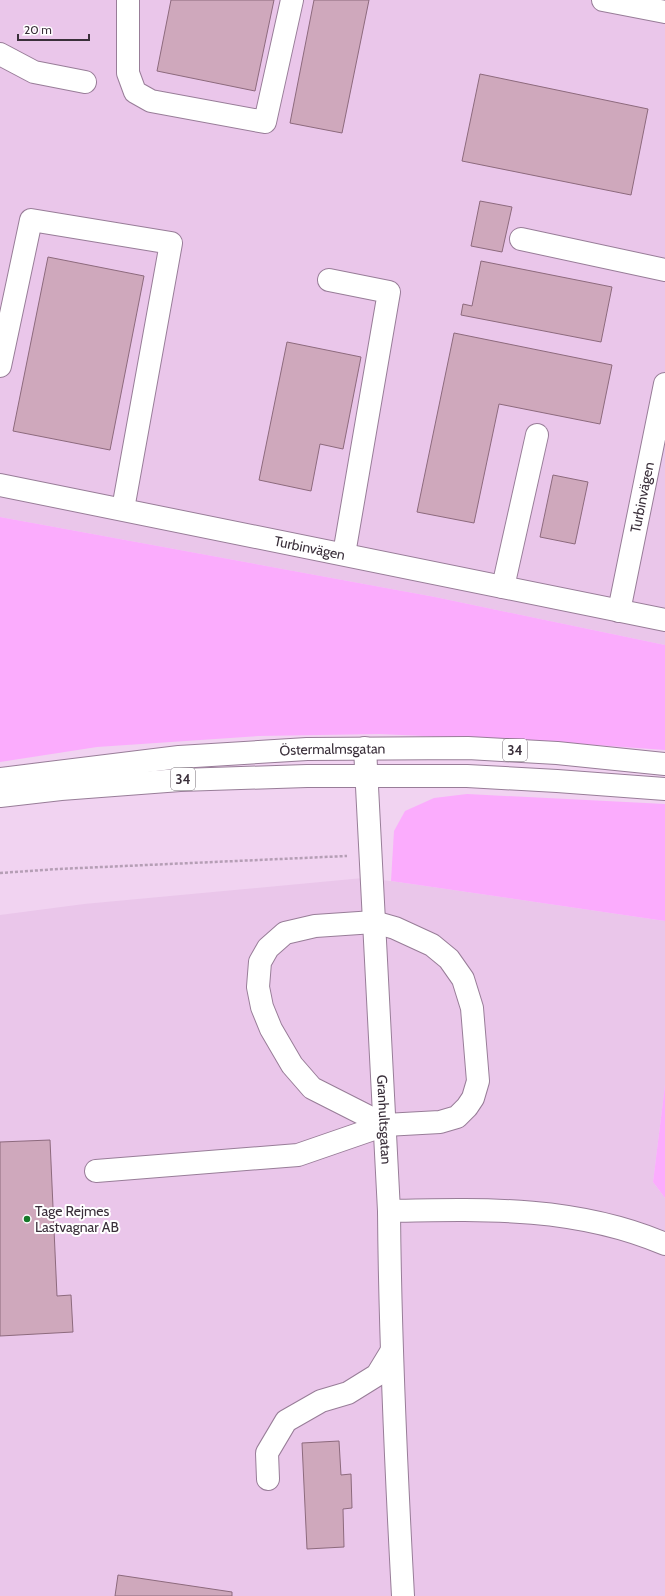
<svg xmlns="http://www.w3.org/2000/svg" width="665" height="1596" font-family="Cabin,sans-serif">
<style>
.built{fill:#eac6ea}
.green{fill:#fbacfd}
.building{fill:#cfa8bc;stroke:#8d6a7d}
.lines{fill:none;stroke-linecap:round;stroke-linejoin:round}
.minor-casing{stroke:#987d98;stroke-width:24}
.major-casing{stroke:#987d98;stroke-width:24}
.path{stroke:#b59eb5;stroke-width:2.5;stroke-dasharray:3 2;stroke-linecap:butt}
.minor{stroke:#fff;stroke-width:22}
.major{stroke:#fff;stroke-width:22}
.poi-dot{fill:#157829;stroke:#fff;stroke-width:1.5}
.labels{text-anchor:middle;stroke-width:4;stroke-linejoin:round;paint-order:stroke}
.shield{fill:#fff;stroke:#756d75;stroke-width:1}
.shield-label{font-size:13px;font-weight:bold;fill:#3a2f3a}
.street-label{font-size:14px;fill:#3a2f3a;stroke:#fff}
.poi-label{font-size:14px;fill:#3a2f3a;stroke:#fff;text-anchor:start}
</style>
<rect width="100%" height="100%" fill="#f1d3f1"/>
<!-- built -->
<g class="built">
<polygon points="0,0 665,0 665,645 435,597 0,517"/>
<polygon points="363,878 391,881 665,921 665,1085 653,1182 665,1198 665,1596 0,1596 0,915 84,904"/>
</g>
<!-- green -->
<g class="green">
<polygon points="0,517 435,597 665,645 665,750 539,741 379,734 259,736 97,747 0,762"/>
<polygon points="467,794 665,804 665,921 391,881 394,831 405,811 434,798"/>
<polygon points="665,1085 665,1198 653,1182"/>
</g>
<!-- building -->
<g class="building">
<polygon points="171,0 274,0 255,91 157,71"/>
<polygon points="314,0 369,0 342,133 290,123"/>
<polygon points="480,74 648,109 631,195 462,161"/>
<polygon points="480,201 512,207 502,252 471,246"/>
<polygon points="48,257 144,276 110,450 13,431"/>
<polygon points="481,261 612,287 601,342 461,315 463,304 472,306"/>
<polygon points="454,333 612,365 600,424 499,404 474,523 417,512"/>
<polygon points="287,342 361,357 343,449 320,444 311,491 259,480"/>
<polygon points="553,475 588,482 575,544 540,537"/>
<polygon points="50,1140 57,1296 71,1295 73,1332 0,1336 0,1142"/>
<polygon points="339,1441 341,1475 351,1474 352,1508 343,1509 344,1547 307,1549 302,1443"/>
<polygon points="118,1575 232,1592 232,1596 115,1596"/>
</g>
<g class="lines">
<defs>
<g id="minor">
<polyline points="128,0 128,73 135,92 151,101 265,122 292,0"/>
<polyline points="603,0 665,12"/>
<polyline points="0,54 34,72 85,82"/>
<polyline points="521,239 665,270"/>
<polyline points="329,280 389,292 344,554"/>
<polyline points="0,366 31,220 171,243 123,509"/>
<path id="s1" d="M 0,485 L 665,620"/>
<polyline points="503,587 537,435"/>
<path id="s2" d="M 619,611 L 665,384"/>
<path id="s3" d="M 365,748 L 389,1211 C 483,1209 576,1206 665,1244"/>
<polyline points="96,1171 298,1155 385,1125 440,1122 457,1117 467,1107 473,1098 478,1081 472,1008 463,979 449,959 432,945 395,928 374,922 315,926 285,933 268,948 260,962 258,987 262,1007 271,1029 292,1065 312,1088 385,1125"/>
<path d="M 389,1211 C 390,1340 396,1468 403,1596"/>
<polyline points="268,1479 267,1453 286,1421 321,1401 348,1393 377,1375 391,1352"/>
</g>
<g id="major">
<path id="s4" d="M 0,779 L 179,757 L 307,749 L 468,748 L 557,753 L 665,764"/>
<polyline points="0,796 61,789 180,780 307,776 467,776 557,781 665,789"/>
</g>
</defs>
<!-- minor casing -->
<use href="#minor" class="minor-casing"/>
<!-- major casing -->
<use href="#major" class="major-casing"/>
<!-- path -->
<polyline class="path" points="0,873 58,869 347,856"/>
<!-- minor -->
<use href="#minor" class="minor"/>
<!-- major -->
<use href="#major" class="major"/>
</g>
<!-- markers -->
<circle class="poi-dot" cx="27" cy="1219" r="4"/>
<g class="labels">
<!-- shield labels -->
<g class="shield">
<rect x="503" y="739" width="24" height="22" rx="3"/>
<rect x="171" y="768" width="24" height="22" rx="3"/>
</g>
<g class="shield-label">
<text x="515" y="755">34</text>
<text x="183" y="784">34</text>
</g>
<!-- street labels -->
<g class="street-label">
<text dy="5" stroke="none"><textPath href="#s2" startOffset="116">Turbinvägen</textPath></text>
<text dy="5" stroke="none"><textPath href="#s1" startOffset="316">Turbinvägen</textPath></text>
<text dy="5" stroke="none"><textPath href="#s4" startOffset="334">Östermalmsgatan</textPath></text>
<text dy="5" stroke="none"><textPath href="#s3" startOffset="372">Granhultsgatan</textPath></text>
</g>
<!-- poi labels -->
<g class="poi-label">
<text x="35" y="1216">Tage Rejmes<tspan x="35" dy="16">Lastvagnar AB</tspan></text>
</g>
</g>
<!-- scale -->
<path d="M18 34v6h71v-6" fill="none" stroke="#3a2f3a" stroke-width="2"/>
<text x="24" y="34" font-size="12" fill="#3a2f3a" stroke="#ffffff" stroke-width="3" paint-order="stroke">20 m</text>
</svg>
